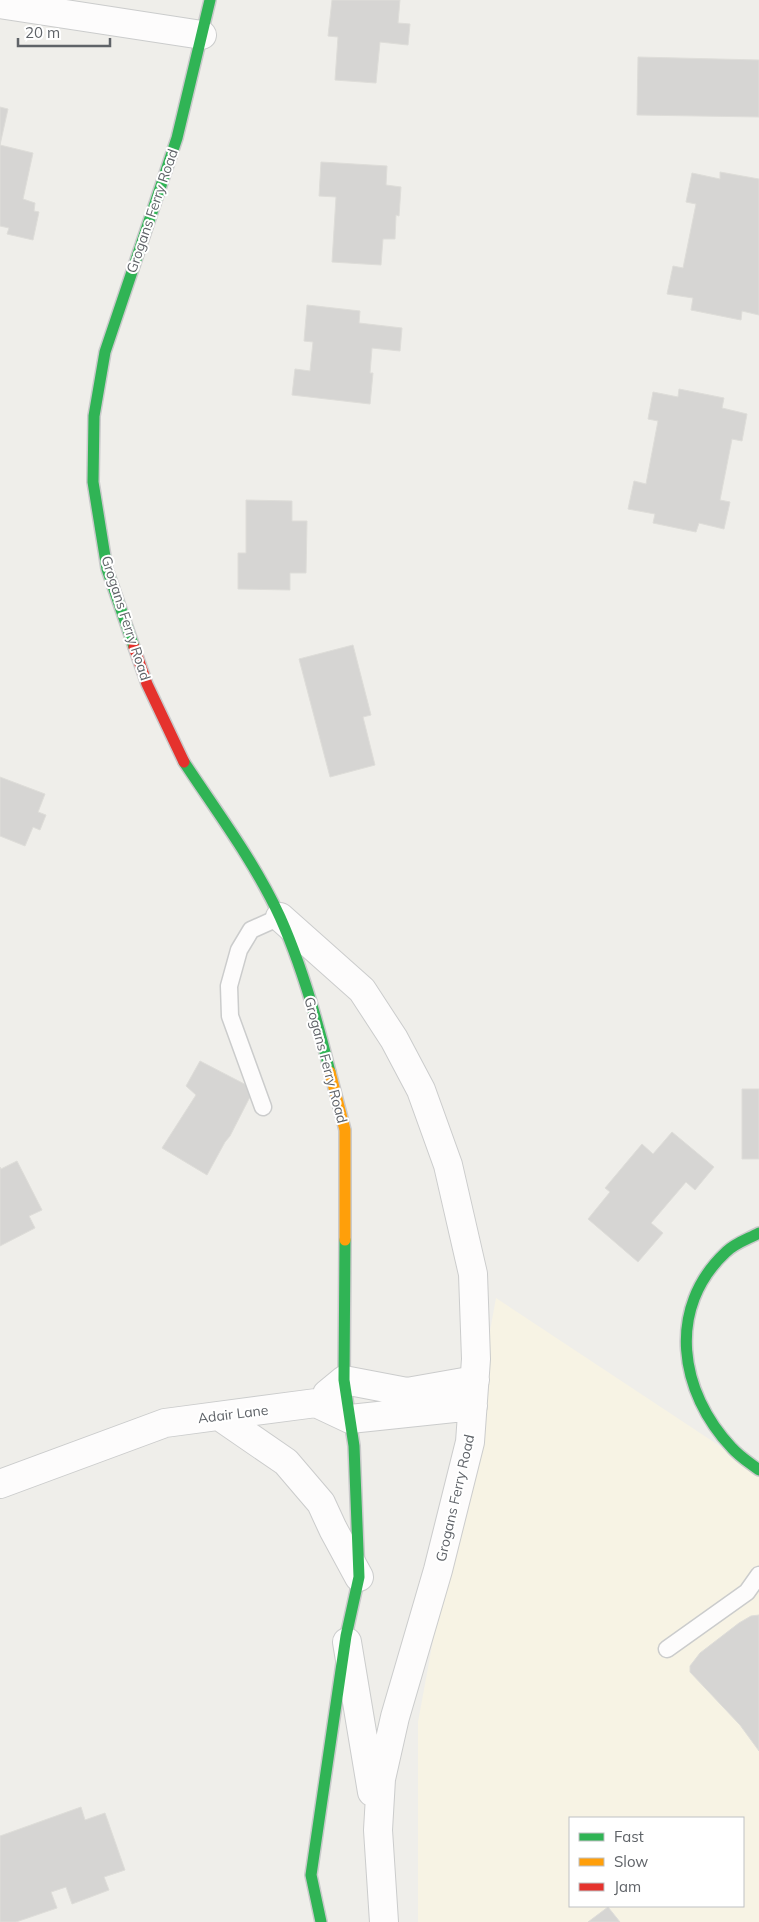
<svg xmlns="http://www.w3.org/2000/svg" width="759" height="1922" font-family="Mulish,sans-serif">
	<rect width="100%" height="100%" fill="#efeeea"/>
	<!-- commercial -->
	<path fill="#f7f3e4" fill-rule="evenodd" d="M 496,1298 L 759,1472 L 759,1922 L 418,1922 L 418,1722 ZM 570,1818 L 743,1818 L 743,1906 L 570,1906 Z"/>
	<!-- building -->
	<path fill="#d6d5d3" stroke="#deddd9" d="M 332,0 L 400,0 L 398,23 L 410,24 L 408,45 L 380,42 L 376,83 L 335,80 L 338,37 L 328,36 Z
		M 638,57 L 759,60 L 759,117 L 637,115 Z
		M 0,107 L 8,109 L 0,145 L 33,153 L 23,199 L 35,203 L 34,211 L 39,212 L 33,240 L 7,234 L 9,228 L 0,226 Z
		M 321,162 L 387,166 L 386,185 L 401,187 L 399,216 L 396,215 L 395,239 L 383,239 L 381,265 L 332,262 L 336,197 L 319,196 Z
		M 720,172 L 759,179 L 759,315 L 742,311 L 741,320 L 691,310 L 693,298 L 667,294 L 673,266 L 683,268 L 696,204 L 686,202 L 692,173 L 720,179 Z
		M 307,305 L 360,311 L 359,323 L 402,328 L 400,351 L 372,348 L 370,373 L 373,373 L 370,404 L 292,395 L 295,369 L 310,371 L 313,342 L 304,341 Z
		M 679,389 L 724,398 L 722,408 L 747,414 L 742,441 L 732,439 L 720,500 L 730,502 L 724,529 L 699,523 L 696,532 L 653,523 L 655,514 L 628,509 L 634,481 L 646,484 L 658,421 L 648,419 L 653,392 L 678,397 Z
		M 246,500 L 292,501 L 292,521 L 307,521 L 306,573 L 290,573 L 290,590 L 238,589 L 238,553 L 246,553 Z
		M 353,645 L 371,715 L 363,717 L 375,765 L 330,777 L 299,659 Z
		M 0,777 L 45,794 L 38,812 L 46,815 L 40,830 L 33,827 L 25,846 L 0,836 Z
		M 200,1061 L 254,1089 L 230,1136 L 225,1142 L 207,1175 L 162,1148 L 196,1095 L 186,1086 Z
		M 742,1089 L 759,1089 L 759,1159 L 742,1159 Z
		M 672,1132 L 714,1167 L 695,1190 L 686,1182 L 651,1223 L 663,1233 L 638,1262 L 588,1219 L 610,1192 L 605,1188 L 642,1144 L 653,1154 Z
		M 17,1161 L 42,1210 L 29,1216 L 35,1228 L 0,1246 L 0,1167 L 1,1169 Z
		M 759,1615 L 759,1751 L 740,1725 L 690,1672 L 690,1666 L 700,1653 L 739,1623 L 751,1616 Z
		M 81,1807 L 85,1820 L 105,1813 L 125,1870 L 104,1877 L 109,1890 L 72,1904 L 66,1887 L 51,1892 L 57,1908 L 16,1922 L 0,1922 L 0,1836 Z
		M 608,1907 L 620,1922 L 588,1922 Z"/>
	<g fill="none" stroke-linecap="round" stroke-linejoin="round">
		<defs>
			<path id="lane" d="M 263,1107 L 230,1016 L 229,986 L 239,950 L 251,930 L 280,917
				M 667,1649 L 747,1592 L 759,1575"/>
			<path id="street" d="M 0,4 L 202,35
				M 280,917 L 362,990 L 394,1039 L 421,1090 L 448,1165 L 473,1274 L 476,1359 L 470,1442 L 438,1570 L 395,1717 L 381,1779 L 378,1830 L 384,1922
				M 327,1394 L 344,1380 L 407,1392 L 475,1380
				M 219,1416 L 286,1462 L 321,1503 L 333,1529 L 359,1577
				M 0,1484 L 165,1423 L 316,1403 L 350,1419 L 473,1406
				M 347,1642 L 372,1792"/>
			<path id="fast" d="M 134,647 L 107,569 L 93,482 L 94,416 L 105,352 L 177,138 L 210,0
				M 184,762 C 217,812 254,861 280,917 C 302,966 317,1019 330,1072
				M 759,1233 C 748,1239 735,1243 726,1252 C 666,1308 679,1392 732,1448 C 740,1457 750,1463 759,1470
				M 321,1922 L 311,1875 L 346,1636 L 359,1577 L 354,1446 L 344,1380 L 345,1240"/>
			<path id="slow" d="M 330,1072 L 345,1130 L 345,1240"/>
			<path id="jam" d="M 134,647 L 147,684 L 184,762"/>
		</defs>
		<!-- lane casing -->
		<use href="#lane" stroke="#cbcccc" stroke-width="19"/>
		<!-- street casing -->
		<use href="#street" stroke="#cbcccc" stroke-width="30"/>
		<!-- fast casing -->
		<use href="#fast" stroke="#cacacb" stroke-width="14"/>
		<!-- slow casing -->
		<use href="#slow" stroke="#cacacb" stroke-width="14"/>
		<!-- jam casing -->
		<use href="#jam" stroke="#cacacb" stroke-width="14"/>
		<!-- lane -->
		<use href="#lane" stroke="#fdfcfc" stroke-width="16"/>
		<!-- street -->
		<use href="#street" stroke="#fdfcfc" stroke-width="28"/>
		<!-- fast -->
		<use href="#fast" stroke="#30b455" stroke-width="11"/>
		<!-- slow -->
		<use href="#slow" stroke="#ff9f0a" stroke-width="11"/>
		<!-- jam -->
		<use href="#jam" stroke="#e5322d" stroke-width="11"/>
	</g>
	<g text-anchor="middle" dominant-baseline="central" stroke-width="4" stroke-linejoin="round" paint-order="stroke">
		<!-- street labels -->
		<g font-size="14" fill="#5f6368" stroke="#fff">
			<text transform="translate(152 211) rotate(-71)">Grogans Ferry Road</text>
			<text transform="translate(126 618) rotate(72)">Grogans Ferry Road</text>
			<text transform="translate(326 1060) rotate(75)">Grogans Ferry Road</text>
			<text transform="translate(233 1414) rotate(-7)">Adair Lane</text>
			<text transform="translate(455 1498) rotate(-77)">Grogans Ferry Road</text>
		</g>
	</g>
	<!-- legend -->
	<rect x="569" y="1817" width="175" height="90" fill="#ffffff" stroke="#bfc1c3"/>
	<rect x="579" y="1833" width="25" height="8" fill="#30b455" stroke="#bfc1c3"/>
	<text x="614" y="1842" font-size="15" fill="#5f6368">Fast</text>
	<rect x="579" y="1858" width="25" height="8" fill="#ff9f0a" stroke="#bfc1c3"/>
	<text x="614" y="1867" font-size="15" fill="#5f6368">Slow</text>
	<rect x="579" y="1883" width="25" height="8" fill="#e5322d" stroke="#bfc1c3"/>
	<text x="614" y="1892" font-size="15" fill="#5f6368">Jam</text>
	<!-- scale -->
	<path d="M18 38v8h92v-8" fill="none" stroke="#5f6368" stroke-width="2.5"/>
	<text x="25" y="38" font-size="15" fill="#5f6368" stroke="#ffffff" stroke-width="4" paint-order="stroke">20 m</text>
</svg>
